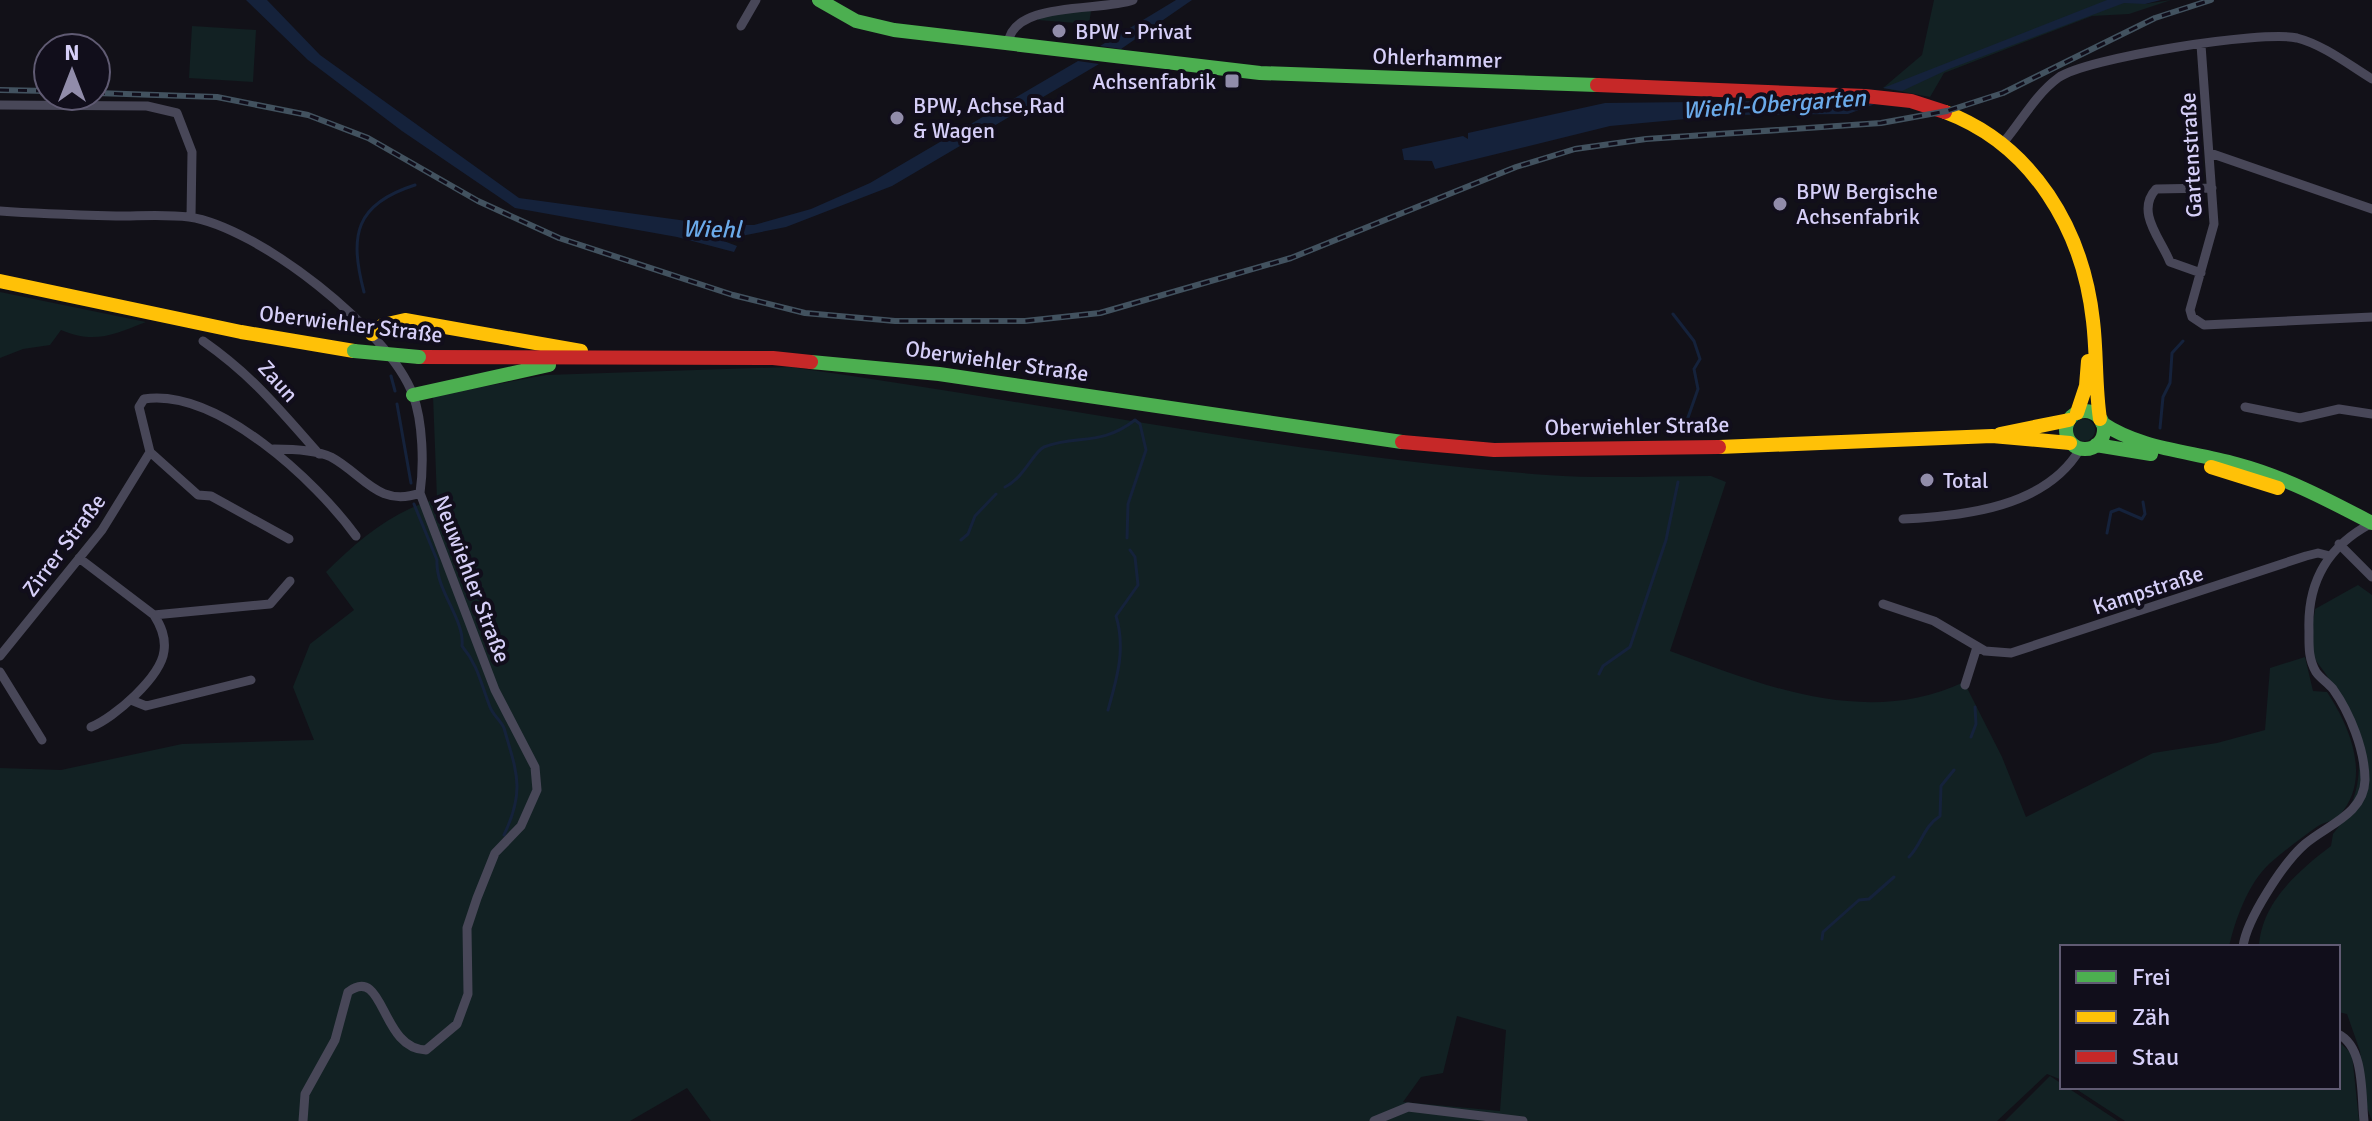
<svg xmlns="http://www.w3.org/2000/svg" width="2372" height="1121" font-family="Signika,sans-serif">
	<rect width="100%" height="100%" fill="#121118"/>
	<!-- green -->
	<path fill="#122123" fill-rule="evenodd" d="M 1934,0 L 2143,0 L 2145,4 L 2171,0 L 2129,14 L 2092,16 L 1944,73 L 1930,97 L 1883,88 L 1922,55 Z
		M 1073,10 L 1091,11 L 1089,24 L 1038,20 L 1036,16 Z
		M 192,26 L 256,30 L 253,82 L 189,78 Z
		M 0,292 L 146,322 C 112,335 95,344 61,330 L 50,345 L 23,349 L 0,358 Z
		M 790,367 C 1042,402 1293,456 1547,475 C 1601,479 1657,476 1711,476 L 1726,482 L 1670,651 C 1764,686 1867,728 1964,682 L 2002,757 L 2026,817 L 2153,753 L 2217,743 L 2265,730 L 2270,668 L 2305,657 L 2313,691 L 2327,692 C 2351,728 2372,780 2339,816 C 2334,821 2324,822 2318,826 C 2301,838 2284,851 2269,864 C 2248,884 2235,920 2229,947 L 2062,947 L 2062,1080 L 2047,1074 L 1997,1121 L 711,1121 L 687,1088 L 630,1121 L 0,1121 L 0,768 L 61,770 L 182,744 L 314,740 L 293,687 L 310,644 L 354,610 L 326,572 C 357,541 393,510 437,499 L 433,396 L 546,375 ZM 1457,1016 L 1506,1030 L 1500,1111 L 1403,1102 L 1421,1077 L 1443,1073 Z
		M2073 430a11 11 0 1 1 22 0a11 11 0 1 1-22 0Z
		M 2358,585 L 2372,595 L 2372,1121 L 2365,1102 L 2360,1051 L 2347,1014 L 2338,1012 L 2338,947 L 2259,947 C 2261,903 2298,871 2331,846 L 2333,834 C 2372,786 2364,736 2329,679 C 2324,670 2311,657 2310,647 C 2308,636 2314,620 2315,609 Z
		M 2338,1041 L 2352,1054 L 2359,1121 L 2125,1121 L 2073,1087 L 2338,1087 Z
		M 2050,1076 L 2118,1121 L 2005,1121 Z"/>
	<!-- water -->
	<path fill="#15223b" d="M 246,0 L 267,0 L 320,55 L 519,198 L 716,225 L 754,225 L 811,209 L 870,183 L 1078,61 L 1099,64 L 892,186 L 786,227 L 721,240 L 737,246 L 734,252 L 677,237 L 515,208 L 402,131 L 308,60 Z
		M 1176,0 L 1192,0 L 1121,49 L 1100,46 Z
		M 2107,0 L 2161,0 L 2145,4 L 2124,3 L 1949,69 L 1902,91 L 1883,88 Z
		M 1783,101 L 1875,104 L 1848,114 L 1729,115 L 1610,126 L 1435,169 L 1432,161 L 1404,160 L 1402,149 L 1463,136 L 1468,139 L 1468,133 L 1605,103 Z"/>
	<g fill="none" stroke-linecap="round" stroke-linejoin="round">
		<!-- stream -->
		<path stroke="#15223b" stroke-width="3" d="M 364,292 C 349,235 355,204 415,185
			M 1673,314 L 1694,341 L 1700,359 L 1694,369 L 1698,389 L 1685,426
			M 391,376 L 395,391
			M 397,404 L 411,483
			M 2160,428 L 2163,397 L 2170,383 L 2172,353 L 2183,341
			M 1005,487 C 1024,478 1034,451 1044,447 C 1077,434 1100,447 1135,420 L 1140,424 L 1146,450 L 1128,504 L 1127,538
			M 414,504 L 437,560 C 435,590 465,619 462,646 C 478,665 481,684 490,707 C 493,715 501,721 504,728 C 516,771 526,789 504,835
			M 2107,533 L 2111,512 L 2119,509 L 2142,519 L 2145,514 L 2143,502
			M 961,540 L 968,534 L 975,516 L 996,494
			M 1599,674 L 1603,666 L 1630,647 L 1666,540 L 1678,482
			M 1108,710 C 1117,678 1126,649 1116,616 L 1138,585 L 1135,557 L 1130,550
			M 1971,737 L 1976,724 L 1975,707
			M 1909,857 C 1922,844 1923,827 1940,816 L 1941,786 L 1954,770
			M 1822,939 L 1823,932 L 1859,900 L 1869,899 L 1894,877"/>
		<!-- street -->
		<path stroke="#484758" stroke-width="9" d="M 741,26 L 756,0
			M 1008,44 C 1012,0 1101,12 1133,0
			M 2201,45 L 2214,224 L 2190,310 L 2192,317 L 2204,325 L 2372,317
			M 0,105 L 147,106 L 177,113 L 192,152 L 191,217
			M 2003,143 C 2021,122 2035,95 2058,78 C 2085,58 2262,30 2297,38 C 2324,45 2349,65 2372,79
			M 2210,153 L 2372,209
			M 0,211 C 39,214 77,215 116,216 C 140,216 166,214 189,217 C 258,227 389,330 413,395 C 423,422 424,465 420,493 L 495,690 L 535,767 L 537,790 L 521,826 L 495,853 L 477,898 L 467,928 L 468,994 L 457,1024 L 426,1050 C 380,1049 385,964 348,992 L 335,1040 L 305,1094 L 303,1121
			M 2201,273 L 2170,262 C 2161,239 2135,212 2156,189 L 2212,188
			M 203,341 C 253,376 279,409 319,454
			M 2245,407 L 2300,418 L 2339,409 L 2372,414
			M 274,449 C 291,449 316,450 331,457 C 363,474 378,508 420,493
			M 150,452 L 198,495 L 211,496 L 289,539
			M 1903,519 C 1965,516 2046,507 2080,449
			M 2339,544 L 2372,577
			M 79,558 L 154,615 L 270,604 L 290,581
			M 1883,604 L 1934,621 L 1985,651 L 2011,653 L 2306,556 L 2318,553 L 2330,556
			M 0,656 L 102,530 L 150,452 L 139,407 L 144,399 C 217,388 316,481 356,536
			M 0,672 L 42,740
			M 1965,685 L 1977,647
			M 131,700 L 146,706 L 251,680
			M 91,727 C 114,718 161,677 164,651 C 166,637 161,626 154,615
			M 2243,947 C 2246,920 2284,862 2305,844 C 2327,825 2364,814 2365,780 C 2365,750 2350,713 2333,689 C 2328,683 2320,678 2316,672 C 2308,658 2309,645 2309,631 C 2307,581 2328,546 2372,523
			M 2338,1034 C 2365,1047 2361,1095 2364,1121
			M 1374,1121 L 1408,1107 L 1523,1121"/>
		<!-- fast -->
		<path stroke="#4caf50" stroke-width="14" d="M 819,0 L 856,21 L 894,30 L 1260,73 L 1597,85
			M 811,362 L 939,374 L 1402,442
			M 413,395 L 549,365
			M2066 430a19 19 0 1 1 38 0a19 19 0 1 1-38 0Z
			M 2102,423 C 2142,450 2191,451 2236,464 C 2285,477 2328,500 2372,523
			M 2096,445 L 2151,454"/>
		<!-- slow -->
		<path stroke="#ffc107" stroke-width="14" d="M 1945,112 C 2033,145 2083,230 2093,321 C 2097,354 2095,386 2100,419
			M 0,281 L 241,332 L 354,351
			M 372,334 L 383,325 L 405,320 L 581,351
			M 2077,413 L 2086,386 L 2088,361
			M 2000,434 L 2069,420
			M 1719,447 L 1992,436 L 2070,443
			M 2211,467 L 2278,488"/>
		<!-- jam -->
		<path stroke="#c62828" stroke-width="14" d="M 1597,85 L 1865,96 L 1911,101 L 1945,112
			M 419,357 L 773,358 L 811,362
			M 1402,442 L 1494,450 L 1719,447"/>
		<defs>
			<path id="rail" d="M 0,90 L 48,91
				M 96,93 L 217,97 L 308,115 L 368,138 L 478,201 L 559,238 L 733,295 L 805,313 L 895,321 L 1025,321 L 1100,313 L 1291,258 L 1516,167 L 1575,149 L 1646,139 L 1881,123 L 1947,111 L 2003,93 L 2155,18 L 2211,0"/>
		</defs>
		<!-- rail casing -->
		<use href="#rail" stroke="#42525f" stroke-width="6"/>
		<!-- rail -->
		<use href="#rail" stroke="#110e1b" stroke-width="3" stroke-dasharray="9" stroke-linecap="butt"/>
		<!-- fast-bridge -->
		<path stroke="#4caf50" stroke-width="14" d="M 354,351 L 419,357"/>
	</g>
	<!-- markers -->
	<g fill="#918caa" stroke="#110e1b" stroke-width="3">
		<circle cx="1059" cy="31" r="8"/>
		<rect x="1224" y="73" width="16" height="16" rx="4"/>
		<circle cx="897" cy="118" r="8"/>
		<circle cx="1780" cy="204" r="8"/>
		<circle cx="1927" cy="480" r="8"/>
	</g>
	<g text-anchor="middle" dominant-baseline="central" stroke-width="8" stroke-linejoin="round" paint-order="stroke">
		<!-- poi labels -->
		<g font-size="22" fill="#d6cff8" stroke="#110e1b" text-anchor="start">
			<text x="1075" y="31">BPW - Privat</text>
			<text x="1216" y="81" text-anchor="end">Achsenfabrik</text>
			<text x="913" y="105">BPW, Achse,Rad<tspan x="913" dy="25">&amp; Wagen</tspan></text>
			<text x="1796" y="191">BPW Bergische<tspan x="1796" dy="25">Achsenfabrik</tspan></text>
			<text x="1943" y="480">Total</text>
		</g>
		<!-- street labels -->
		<g font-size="22" fill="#d6cff8" stroke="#110e1b">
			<text transform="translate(1437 58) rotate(2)">Ohlerhammer</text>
			<text transform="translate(2191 155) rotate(-93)">Gartenstraße</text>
			<text transform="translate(351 324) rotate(7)">Oberwiehler Straße</text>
			<text transform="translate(997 361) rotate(8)">Oberwiehler Straße</text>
			<text transform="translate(278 381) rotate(48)">Zaun</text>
			<text transform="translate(1637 426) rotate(-1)">Oberwiehler Straße</text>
			<text transform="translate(64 545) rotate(-53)">Zirrer Straße</text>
			<text transform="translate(472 579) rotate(69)">Neuwiehler Straße</text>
			<text transform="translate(2148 590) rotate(-18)">Kampstraße</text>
		</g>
		<!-- water labels -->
		<g font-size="24" font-style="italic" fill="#6baaea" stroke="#110e1b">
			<text transform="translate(1774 104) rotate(-4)">Wiehl-Obergarten</text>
			<text transform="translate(712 229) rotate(1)">Wiehl</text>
		</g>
	</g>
	<!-- legend -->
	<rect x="2060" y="945" width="280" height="144" fill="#110e1b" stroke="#605b73" stroke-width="2"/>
	<rect x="2076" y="971" width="40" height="12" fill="#4caf50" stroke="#605b73" stroke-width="2"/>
	<text x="2132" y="985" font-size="24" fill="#d6cff8">Frei</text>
	<rect x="2076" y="1011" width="40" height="12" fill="#ffc107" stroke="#605b73" stroke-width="2"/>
	<text x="2132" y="1025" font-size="24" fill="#d6cff8">Zäh</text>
	<rect x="2076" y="1051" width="40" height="12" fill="#c62828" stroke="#605b73" stroke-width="2"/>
	<text x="2132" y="1065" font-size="24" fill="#d6cff8">Stau</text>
	<!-- north arrow -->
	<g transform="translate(72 72)"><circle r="38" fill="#110e1b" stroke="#605b73" stroke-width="2"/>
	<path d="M0-6L14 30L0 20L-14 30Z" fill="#918caa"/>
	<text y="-12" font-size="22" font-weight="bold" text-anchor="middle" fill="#d6cff8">N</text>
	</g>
</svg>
